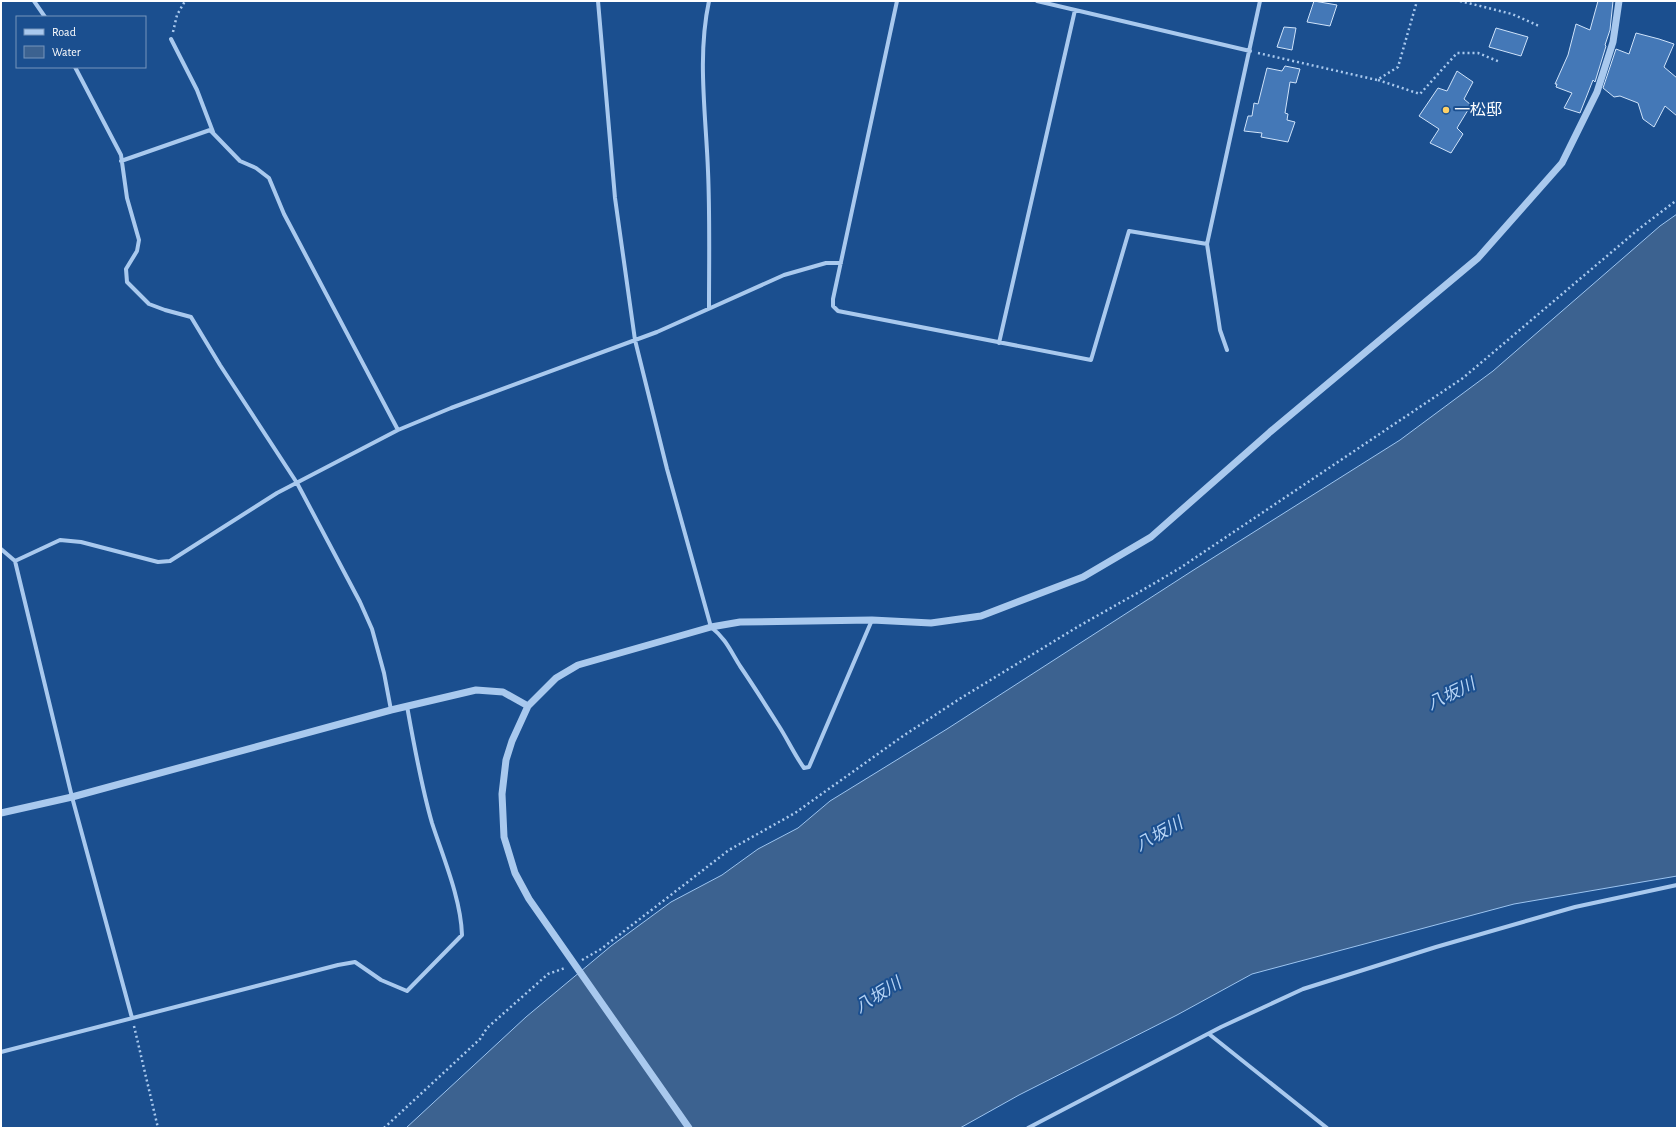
<svg xmlns="http://www.w3.org/2000/svg" width="1678" height="1129" font-family="'Alegreya Sans','Noto Sans JP',sans-serif">
	<rect width="100%" height="100%" fill="#1b4f8f"/>
	<!-- water -->
	<path fill="#3c6290" stroke="#9cc4f0" d="M 1677,214 L 1677,876 L 1514,904 L 1252,974 L 1177,1015 L 1019,1095 L 960,1128 L 406,1128 L 526,1017 L 611,946 L 671,902 L 722,875 L 758,849 L 798,828 L 830,801 L 947,729 L 1192,571 L 1400,440 L 1493,371 L 1660,226 Z"/>
	<!-- building -->
	<path fill="#4478b7" stroke="#cfe3fa" d="M 1314,1 L 1337,5 L 1330,26 L 1307,22 Z
		M 1598,1 L 1613,1 L 1610,30 L 1605,45 L 1606,46 L 1595,82 L 1593,80 L 1580,113 L 1564,108 L 1572,93 L 1556,87 L 1557,84 L 1555,84 L 1568,55 L 1576,24 L 1590,30 Z
		M 1284,27 L 1296,28 L 1292,50 L 1277,47 Z
		M 1496,28 L 1528,37 L 1521,56 L 1489,47 Z
		M 1636,33 L 1659,39 L 1674,44 L 1664,67 L 1677,78 L 1677,116 L 1665,106 L 1654,127 L 1643,119 L 1638,103 L 1620,96 L 1614,97 L 1603,88 L 1616,49 L 1629,54 Z
		M 1285,66 L 1300,69 L 1296,83 L 1290,82 L 1285,113 L 1288,114 L 1287,120 L 1295,122 L 1288,142 L 1261,137 L 1262,133 L 1244,131 L 1248,116 L 1252,116 L 1254,103 L 1258,104 L 1267,68 L 1282,71 Z
		M 1457,71 L 1473,82 L 1464,99 L 1471,105 L 1457,128 L 1463,134 L 1451,153 L 1430,143 L 1439,129 L 1419,116 L 1438,88 L 1447,91 Z"/>
	<g fill="none" stroke-linecap="round" stroke-linejoin="round">
		<!-- path -->
		<path stroke="#a9c9ee" stroke-width="2.5" stroke-dasharray="2 3" stroke-linecap="butt" d="M 1460,1 L 1512,14 L 1539,26
			M 173,32 L 177,15 L 185,1
			M 1258,53 L 1377,80 L 1398,67 L 1417,1
			M 1378,80 L 1420,94 L 1457,53 L 1478,53 L 1500,62
			M 582,960 L 601,949 L 729,850 L 795,813 L 903,736 L 961,698 L 1079,626 L 1148,587 L 1180,568 L 1463,378 L 1640,228 L 1677,200
			M 134,1026 L 158,1128
			M 384,1128 L 480,1039 L 487,1028 L 548,974 L 565,968"/>
		<!-- minor -->
		<path stroke="#a9c9ee" stroke-width="4" d="M 34,1 L 45,17
			M 598,1 L 615,198 L 635,340 L 667,469 L 711,627 C 726,639 730,650 740,666 C 753,685 765,704 777,723 C 787,738 794,754 804,768 L 809,767 L 872,620
			M 709,1 C 697,57 706,115 708,171 C 710,216 709,262 709,308
			M 897,1 L 833,299 L 833,306 L 838,311 L 1091,360 L 1129,231 L 1207,244
			M 1037,1 L 1250,51
			M 171,39 L 197,90 L 213,132
			M 75,67 L 121,155 L 127,198 L 139,240 L 137,251 L 126,269 L 127,282 L 149,304 L 165,310 L 191,317 L 220,365 L 297,483 L 360,602 L 372,629 L 384,673 L 391,710
			M 121,161 L 210,130 L 240,161 L 256,168 L 269,178 L 284,214 L 398,430
			M 999,343 L 1075,10
			M 1227,350 L 1220,330 L 1207,244 L 1260,1
			M 1,549 L 15,561 L 72,797 L 132,1018
			M 15,561 L 60,540 L 81,542 L 158,562 L 170,561 L 277,493 L 398,430 L 451,408 L 657,332 L 784,275 L 826,263 L 841,263
			M 1209,1034 L 1327,1128
			M 1,1052 L 338,965 L 355,962 L 381,980 L 407,991 L 462,935 C 461,899 443,857 432,823 C 421,785 414,745 407,706
			M 1028,1128 L 1221,1027 L 1303,989 L 1436,947 L 1575,907 L 1677,885"/>
		<!-- tertiary -->
		<path stroke="#a9c9ee" stroke-width="7" d="M 1,813 L 72,797 L 391,710 L 476,690 L 503,692 L 528,706
			M 689,1128 L 529,899 L 515,873 L 504,837 L 502,794 L 506,760 L 512,741 L 528,706 L 556,678 L 578,665 L 711,627 L 740,622 L 872,620 L 931,623 L 981,616 L 1083,577 L 1151,537 L 1270,432 L 1478,258 L 1562,163 L 1597,92 L 1613,42 L 1619,1"/>
	</g>
	<!-- markers -->
	<circle fill="#ffd166" stroke="#1b4f8f" stroke-width="1.5" cx="1446" cy="110" r="4"/>
	<g text-anchor="middle" dominant-baseline="central" stroke-width="4" stroke-linejoin="round" paint-order="stroke">
		<!-- poi labels -->
		<g font-size="16" fill="#fff" stroke="#1b4f8f" text-anchor="start">
			<text x="1454" y="110">一松邸</text>
		</g>
		<!-- water labels -->
		<g font-size="17" font-style="italic" fill="#b5d3f5" stroke="#1b4f8f">
			<text transform="translate(1451 694) rotate(-26)">八坂川</text>
			<text transform="translate(1159 834) rotate(-29)">八坂川</text>
			<text transform="translate(878 995) rotate(-32)">八坂川</text>
		</g>
	</g>
	<!-- border -->
	<rect width="1678" height="1129" fill="none" stroke="#ffffff" stroke-width="4"/>
	<!-- legend -->
	<rect x="16" y="16" width="130" height="52" fill="#1b4f8f" stroke="#7695bc"/>
	<rect x="24" y="29" width="20" height="6" fill="#a9c9ee" stroke="#7695bc"/>
	<text x="52" y="36" font-size="12" fill="#ffffff">Road</text>
	<rect x="24" y="46" width="20" height="12" fill="#3c6290" stroke="#7695bc"/>
	<text x="52" y="56" font-size="12" fill="#ffffff">Water</text>
</svg>
